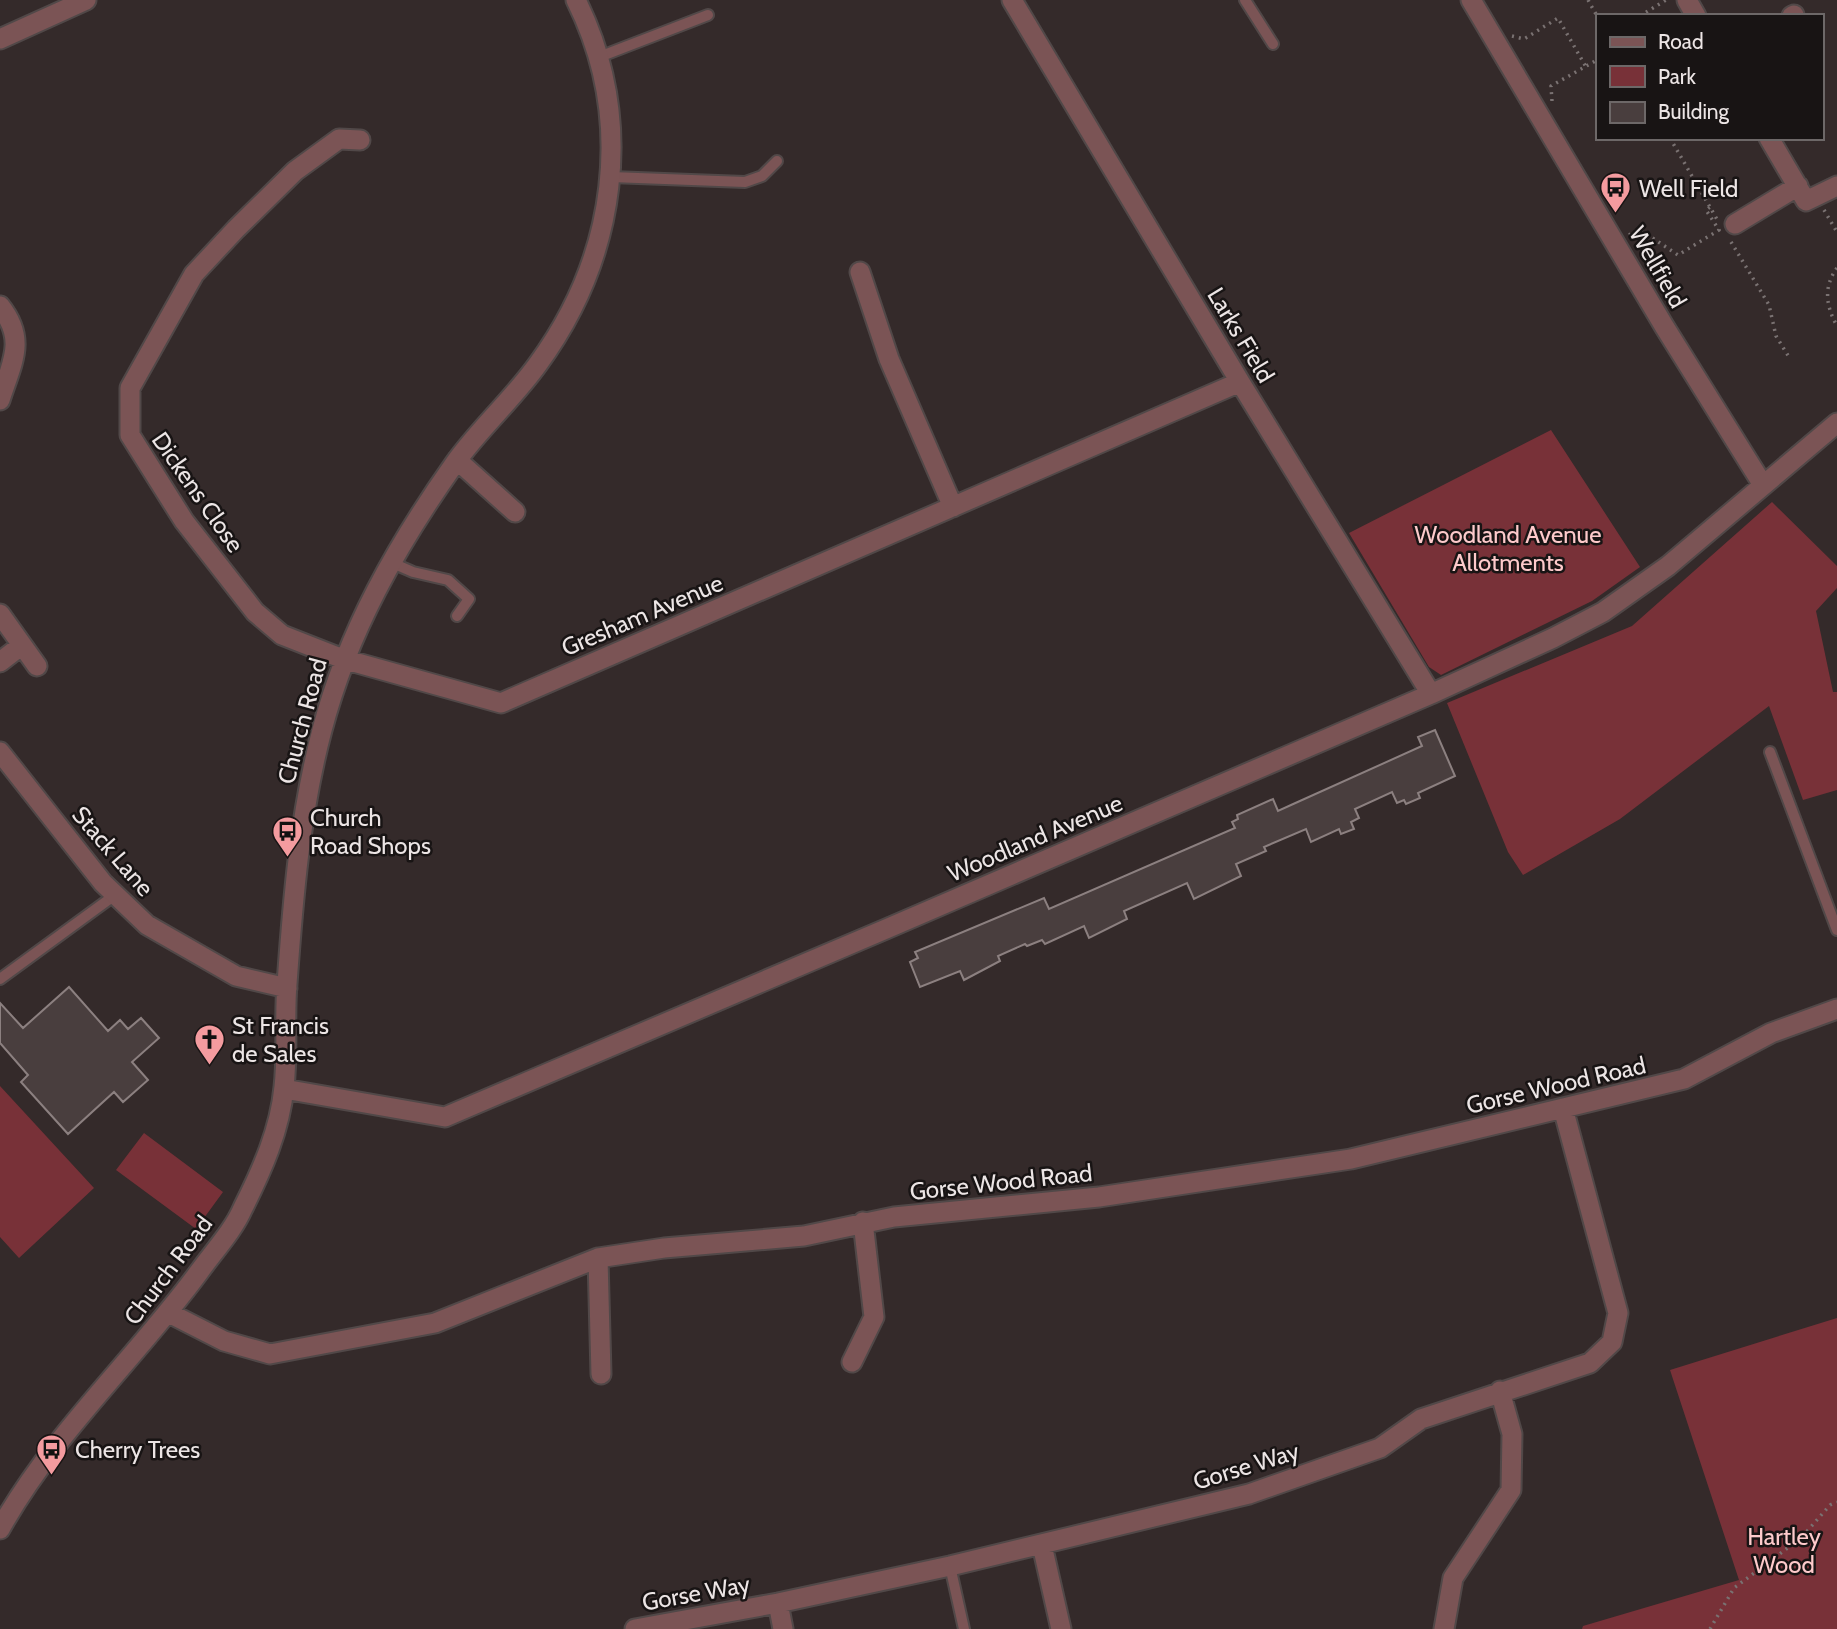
<svg xmlns="http://www.w3.org/2000/svg" width="1837" height="1629" font-family="Cabin,sans-serif">
	<rect width="100%" height="100%" fill="#342a2a"/>
	<!-- green -->
	<path fill="#783138" d="M 1551,430 L 1640,567 L 1592,601 L 1441,675 L 1429,667 L 1349,533 Z
		M 1772,502 L 1837,566 L 1837,588 L 1816,611 L 1833,692 L 1837,692 L 1837,790 L 1803,800 L 1769,706 L 1620,819 L 1523,875 L 1508,852 L 1447,703 L 1632,626 Z
		M 0,1086 L 94,1188 L 19,1258 L 0,1237 Z
		M 144,1133 L 223,1192 L 196,1229 L 116,1170 Z
		M 1837,1318 L 1837,1629 L 1582,1629 L 1583,1626 L 1739,1580 L 1670,1370 Z"/>
	<!-- building -->
	<path fill="#493e3e" stroke="#8c8080" stroke-width="2" d="M 1435,730 L 1455,776 L 1418,793 L 1420,798 L 1406,804 L 1404,800 L 1397,803 L 1392,792 L 1355,809 L 1359,818 L 1351,822 L 1354,829 L 1341,834 L 1339,829 L 1311,842 L 1306,829 L 1264,847 L 1266,851 L 1236,864 L 1241,876 L 1194,899 L 1187,883 L 1124,911 L 1127,919 L 1089,938 L 1084,926 L 1045,944 L 1042,940 L 1027,946 L 1025,944 L 998,956 L 1000,961 L 964,980 L 960,971 L 920,987 L 910,962 L 918,958 L 915,952 L 1044,898 L 1049,909 L 1235,828 L 1232,822 L 1238,819 L 1237,815 L 1273,799 L 1278,811 L 1291,805 L 1422,746 L 1418,737 Z
		M 69,987 L 108,1031 L 120,1020 L 128,1029 L 141,1018 L 159,1038 L 132,1062 L 148,1080 L 123,1102 L 114,1092 L 68,1134 L 21,1082 L 28,1075 L 0,1043 L 0,1003 L 23,1028 Z"/>
	<g fill="none" stroke-linecap="round" stroke-linejoin="round">
		<defs>
			<path id="service" d="M 1245,0 L 1273,44
				M 599,57 L 708,15
				M 611,177 L 745,182 L 762,176 L 777,161
				M 390,562 L 413,572 L 448,580 L 469,599 L 457,616
				M 1770,752 L 1837,930
				M 0,979 L 115,895
				M 950,1566 L 964,1629"/>
			<path id="minor" d="M 1012,0 L 1240,382 L 1431,694
				M 1471,0 L 1664,326 L 1763,485
				M 1687,0 L 1696,16
				M 1792,16 L 1794,15
				M 1769,138 L 1806,201 L 1837,186
				M 360,140 L 339,139 L 295,171 L 236,229 L 194,274 L 130,388 L 130,435 L 184,521 L 255,612 L 282,635 L 343,659 L 501,703 L 1240,382
				M 1735,224 L 1798,186
				M 860,272 L 889,359 L 953,507
				M 0,306 C 27,340 12,362 0,400
				M 457,460 L 515,512
				M 0,614 L 37,666
				M 0,662 L 22,645
				M 0,752 L 103,883 L 147,925 L 236,976 L 287,988
				M 284,1089 L 445,1117 L 886,929 L 1431,694 L 1553,638 L 1603,612 L 1668,566 L 1837,423
				M 598,1258 L 601,1374
				M 169,1313 L 224,1341 L 270,1354 L 435,1323 L 598,1258 L 664,1248 L 804,1236 L 894,1217 L 1099,1197 L 1351,1159 L 1684,1079 L 1771,1033 L 1837,1009
				M 852,1362 L 874,1317 L 863,1222
				M 0,1529 C 53,1434 135,1359 199,1272 C 214,1251 233,1231 243,1208 C 262,1170 280,1130 284,1087 C 288,1053 284,1018 287,984 C 293,899 300,813 322,730 C 348,631 397,545 455,463 C 480,428 513,399 538,364 C 616,257 636,121 576,0
				M 1042,1545 L 1061,1629
				M 778,1603 L 783,1629
				M 635,1629 L 778,1603 L 950,1566 L 1249,1494 L 1380,1448 L 1421,1419 L 1590,1363 L 1612,1342 L 1618,1313 L 1563,1108
				M 1444,1629 L 1453,1578 L 1511,1490 L 1512,1434 L 1500,1391"/>
			<path id="tertiary" d="M 0,39 L 86,0"/>
		</defs>
		<!-- service casing -->
		<use href="#service" stroke="#514848" stroke-width="14"/>
		<!-- minor casing -->
		<use href="#minor" stroke="#514848" stroke-width="23"/>
		<!-- tertiary casing -->
		<use href="#tertiary" stroke="#514848" stroke-width="23"/>
		<!-- path -->
		<path stroke="#7a7272" stroke-width="3.5" stroke-dasharray="2 5" stroke-linecap="butt" d="M 1588,0 L 1597,16
			M 1640,16 L 1666,0
			M 1512,36 L 1524,39 L 1558,18 L 1586,67
			M 1552,101 L 1551,86 L 1597,60
			M 1670,138 L 1718,221
			M 1824,210 L 1837,232
			M 1629,235 L 1639,229 L 1678,255 L 1719,230 L 1706,210 L 1710,207
			M 1731,242 L 1769,305 L 1776,336 L 1789,357
			M 1837,268 C 1823,287 1826,306 1837,326
			M 1710,1629 L 1734,1588 L 1801,1538 L 1830,1505 L 1837,1502"/>
		<!-- service -->
		<use href="#service" stroke="#7b5455" stroke-width="10"/>
		<!-- minor -->
		<use href="#minor" stroke="#7b5455" stroke-width="19"/>
		<!-- tertiary -->
		<use href="#tertiary" stroke="#7b5455" stroke-width="19"/>
	</g>
	<!-- icons -->
	<defs>
		<symbol id="bus-pin" viewBox="-11 -11 22 30"><path d="M0 17L-7.5 6A9.5 9.5 0 1 1 7.5 6Z" fill="#f49b9f" stroke="#181414"/><path d="M-5-6H5V4H4V6H2V4H-2V6H-4V4H-5ZM-3.5-4V0h7V-4ZM-3.5 1.2v1.5H-2V1.2ZM2 1.2v1.5H3.5V1.2Z" fill="#111"/></symbol>
		<symbol id="church-pin" viewBox="-11 -11 22 30"><path d="M0 17L-7.5 6A9.5 9.5 0 1 1 7.5 6Z" fill="#f49b9f" stroke="#181414"/><path d="M-1.2-6h2.4v3.5h3.3v2.4h-3.3V6h-2.4V-.1h-3.3v-2.4h3.3Z" fill="#111"/></symbol>
	</defs>
	<g fill-rule="evenodd">
		<use href="#bus-pin" x="1598" y="170" width="35" height="47"/>
		<use href="#bus-pin" x="270" y="814" width="35" height="47"/>
		<use href="#church-pin" x="192" y="1022" width="35" height="47"/>
		<use href="#bus-pin" x="34" y="1432" width="35" height="47"/>
	</g>
	<g text-anchor="middle" dominant-baseline="central" stroke-width="5" stroke-linejoin="round" paint-order="stroke">
		<!-- poi labels -->
		<g font-size="24" fill="#ece5e5" stroke="#181414" text-anchor="start">
			<text x="1639" y="188">Well Field</text>
			<text x="310" y="817">Church<tspan x="310" dy="28">Road Shops</tspan></text>
			<text x="232" y="1025">St Francis<tspan x="232" dy="28">de Sales</tspan></text>
			<text x="75" y="1449">Cherry Trees</text>
		</g>
		<!-- street labels -->
		<g font-size="24" fill="#ece5e5" stroke="#181414">
			<text transform="translate(1658 267) rotate(60)">Wellfield</text>
			<text transform="translate(1241 335) rotate(59)">Larks Field</text>
			<text transform="translate(198 492) rotate(55)">Dickens Close</text>
			<text transform="translate(642 615) rotate(-23)">Gresham Avenue</text>
			<text transform="translate(302 721) rotate(-75)">Church Road</text>
			<text transform="translate(1035 838) rotate(-23)">Woodland Avenue</text>
			<text transform="translate(113 851) rotate(49)">Stack Lane</text>
			<text transform="translate(1556 1085) rotate(-13)">Gorse Wood Road</text>
			<text transform="translate(1001 1182) rotate(-6)">Gorse Wood Road</text>
			<text transform="translate(168 1270) rotate(-53)">Church Road</text>
			<text transform="translate(1246 1466) rotate(-17)">Gorse Way</text>
			<text transform="translate(696 1593) rotate(-10)">Gorse Way</text>
		</g>
		<!-- park labels -->
		<g font-size="24" fill="#fecacb" stroke="#181414">
			<text x="1508" y="534">Woodland Avenue<tspan x="1508" dy="28">Allotments</tspan></text>
			<text x="1784" y="1536">Hartley<tspan x="1784" dy="28">Wood</tspan></text>
		</g>
	</g>
	<!-- legend -->
	<rect x="1596" y="14" width="228" height="126" fill="#181414" stroke="#6d6868" stroke-width="2"/>
	<rect x="1610" y="37" width="35" height="10" fill="#7b5455" stroke="#6d6868" stroke-width="2"/>
	<text x="1658" y="49" font-size="21" fill="#ece5e5">Road</text>
	<rect x="1610" y="66" width="35" height="21" fill="#783138" stroke="#6d6868" stroke-width="2"/>
	<text x="1658" y="84" font-size="21" fill="#ece5e5">Park</text>
	<rect x="1610" y="102" width="35" height="21" fill="#493e3e" stroke="#6d6868" stroke-width="2"/>
	<text x="1658" y="119" font-size="21" fill="#ece5e5">Building</text>
</svg>
